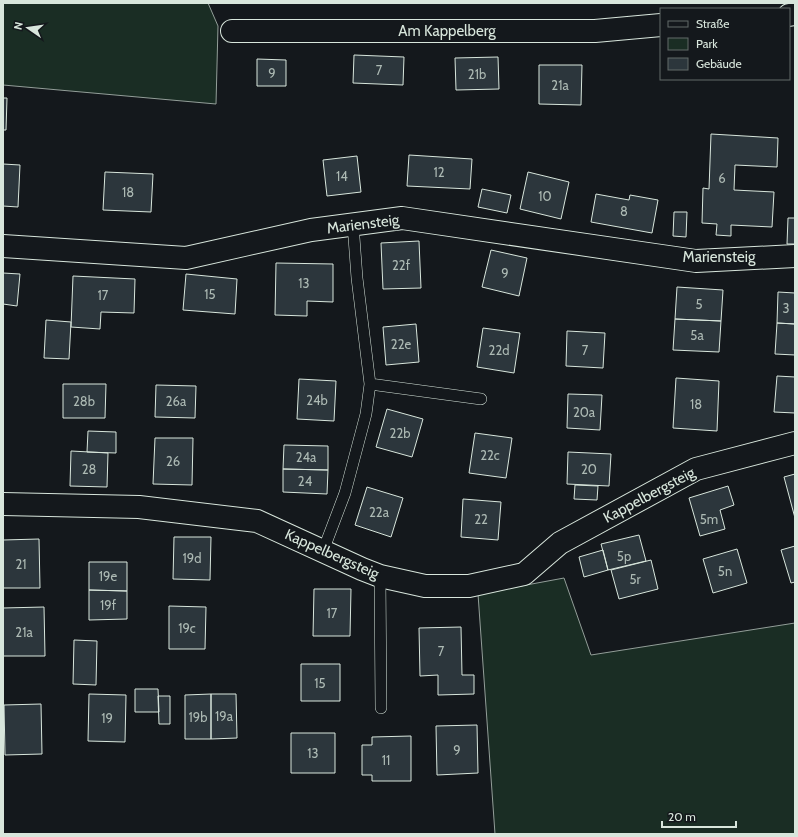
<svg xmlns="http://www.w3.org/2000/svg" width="798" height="837" font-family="Cabin,sans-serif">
	<rect width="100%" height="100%" fill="#14181c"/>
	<!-- green -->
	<path fill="#1a2d24" stroke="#939e99" d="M 3,3 L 208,3 L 218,26 L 216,104 L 3,85 Z
		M 564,578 L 591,655 L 795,623 L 795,834 L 495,834 L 478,594 Z"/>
	<!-- building -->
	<path fill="#2c363c" stroke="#d8e6dc" d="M 354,55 L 404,57 L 403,85 L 353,83 Z
		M 498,57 L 499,89 L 456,90 L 455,58 Z
		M 257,59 L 286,60 L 286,86 L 257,86 Z
		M 539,65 L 582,65 L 581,105 L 539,104 Z
		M 3,98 L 7,98 L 6,130 L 3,130 Z
		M 711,134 L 778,138 L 777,167 L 735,165 L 734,190 L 774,192 L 772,227 L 731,225 L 731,236 L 716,235 L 717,224 L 702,223 L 703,188 L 709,189 Z
		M 409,155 L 472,159 L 470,189 L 407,186 Z
		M 357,156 L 361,192 L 327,196 L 323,160 Z
		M 3,164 L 20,165 L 18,207 L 3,206 Z
		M 105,172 L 153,174 L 151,212 L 103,210 Z
		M 528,172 L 569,182 L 561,219 L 520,209 Z
		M 482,189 L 511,195 L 507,213 L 478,207 Z
		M 596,194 L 629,200 L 630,195 L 658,200 L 652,233 L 591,222 Z
		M 674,212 L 687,212 L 686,237 L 673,236 Z
		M 788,218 L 795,218 L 795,244 L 787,244 Z
		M 419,241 L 421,288 L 383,289 L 381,243 Z
		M 491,250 L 527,258 L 519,296 L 482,287 Z
		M 276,263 L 333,264 L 333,302 L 307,301 L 307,316 L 275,315 Z
		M 3,273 L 20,274 L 17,306 L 3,304 Z
		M 186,274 L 237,279 L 235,314 L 183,310 Z
		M 73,276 L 135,279 L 134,313 L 101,312 L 100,329 L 71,327 Z
		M 677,287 L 723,290 L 721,321 L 675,319 Z
		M 778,292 L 795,293 L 795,324 L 777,323 Z
		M 675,319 L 721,321 L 719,352 L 673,350 Z
		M 46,320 L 71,322 L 69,359 L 44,358 Z
		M 777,323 L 795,324 L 795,355 L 775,354 Z
		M 416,324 L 419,362 L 386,365 L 383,327 Z
		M 483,328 L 520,333 L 514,373 L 477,367 Z
		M 567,331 L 605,333 L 603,368 L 566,366 Z
		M 777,376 L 795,377 L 795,413 L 774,412 Z
		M 676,378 L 719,381 L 717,431 L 673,428 Z
		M 299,379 L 336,381 L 334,421 L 297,419 Z
		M 63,384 L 106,384 L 105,418 L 63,418 Z
		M 156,385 L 196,386 L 195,418 L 155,417 Z
		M 568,394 L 602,395 L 600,430 L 567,428 Z
		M 387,409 L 423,419 L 412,457 L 376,447 Z
		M 88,431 L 116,432 L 116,453 L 87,452 Z
		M 475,433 L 512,438 L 506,478 L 469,473 Z
		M 155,438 L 193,438 L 192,485 L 153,484 Z
		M 284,445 L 328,446 L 328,470 L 283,469 Z
		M 71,451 L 108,453 L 107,487 L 70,486 Z
		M 568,452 L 611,454 L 609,486 L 567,484 Z
		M 283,469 L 328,470 L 327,494 L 283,492 Z
		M 795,474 L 795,518 L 784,477 Z
		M 575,485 L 598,486 L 597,500 L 574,499 Z
		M 728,486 L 734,505 L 720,510 L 725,529 L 700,536 L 689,498 Z
		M 367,487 L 403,498 L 391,537 L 355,525 Z
		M 463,499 L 501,502 L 498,540 L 461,537 Z
		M 639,535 L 646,561 L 608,570 L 601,544 Z
		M 174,537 L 211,537 L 210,580 L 173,579 Z
		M 39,539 L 40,588 L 3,588 L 3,540 Z
		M 795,546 L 795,582 L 791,583 L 781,550 Z
		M 737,549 L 747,583 L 713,593 L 703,559 Z
		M 603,550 L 608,570 L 584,577 L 579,557 Z
		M 651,560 L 658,589 L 619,599 L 611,570 Z
		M 89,562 L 127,562 L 127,591 L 89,590 Z
		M 314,589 L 351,589 L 350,636 L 313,636 Z
		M 89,590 L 127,591 L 127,619 L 89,620 Z
		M 169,606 L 206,607 L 205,649 L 169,649 Z
		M 44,607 L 45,656 L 3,656 L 3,608 Z
		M 461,627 L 462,675 L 474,675 L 474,694 L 438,695 L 438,675 L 420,676 L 419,628 Z
		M 74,640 L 97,641 L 96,685 L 73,684 Z
		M 301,664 L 340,664 L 340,701 L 301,701 Z
		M 135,689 L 158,689 L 159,712 L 135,712 Z
		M 89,694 L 126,695 L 125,742 L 88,741 Z
		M 211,694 L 236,694 L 237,738 L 211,739 Z
		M 211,694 L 211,739 L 185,739 L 185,695 Z
		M 158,696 L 170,696 L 170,724 L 159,724 Z
		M 41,704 L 42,754 L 5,755 L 4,705 Z
		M 477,725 L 478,773 L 437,775 L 436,726 Z
		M 291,733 L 335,733 L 335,773 L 291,773 Z
		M 411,736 L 411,781 L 372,781 L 372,775 L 362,775 L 362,745 L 372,745 L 372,737 Z"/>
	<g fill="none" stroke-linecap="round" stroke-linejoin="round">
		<defs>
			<path id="service" d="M 370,384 L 481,399
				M 323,551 L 345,493 L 366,414 L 370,384 L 357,278 L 353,224
				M 380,576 L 381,708"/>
			<path id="minor" d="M 789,15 L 795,14
				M 232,31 L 595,31 L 661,25
				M 3,246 L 186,258 L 311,230 L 402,218 L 696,261 L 795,256
				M 3,504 L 139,507 L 257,521 L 362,569 L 380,576 L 425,586 L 469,586 L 524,574 L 560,543 L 696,469 L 795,443"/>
		</defs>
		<!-- service casing -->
		<use href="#service" stroke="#d8e6dc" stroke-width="12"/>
		<!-- minor casing -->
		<use href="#minor" stroke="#d8e6dc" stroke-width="24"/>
		<!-- service -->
		<use href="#service" stroke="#14181c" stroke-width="11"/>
		<!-- minor -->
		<use href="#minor" stroke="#14181c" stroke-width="22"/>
	</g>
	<g text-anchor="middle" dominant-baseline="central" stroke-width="3" stroke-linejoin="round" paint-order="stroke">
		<!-- number labels -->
		<g font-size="13" fill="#adbab4">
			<text x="379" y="70">7</text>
			<text x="272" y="73">9</text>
			<text x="477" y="74">21b</text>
			<text x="560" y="85">21a</text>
			<text x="439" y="172">12</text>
			<text x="342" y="176">14</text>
			<text x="722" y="178">6</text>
			<text x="128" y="192">18</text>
			<text x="545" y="196">10</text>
			<text x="624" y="211">8</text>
			<text x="401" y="265">22f</text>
			<text x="505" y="273">9</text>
			<text x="304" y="283">13</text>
			<text x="210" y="294">15</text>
			<text x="103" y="295">17</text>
			<text x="699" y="304">5</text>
			<text x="786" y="308">3</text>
			<text x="697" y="335">5a</text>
			<text x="401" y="344">22e</text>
			<text x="499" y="350">22d</text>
			<text x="585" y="350">7</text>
			<text x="317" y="400">24b</text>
			<text x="84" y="401">28b</text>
			<text x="176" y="401">26a</text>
			<text x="696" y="404">18</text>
			<text x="584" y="412">20a</text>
			<text x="400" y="433">22b</text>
			<text x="490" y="455">22c</text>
			<text x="306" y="457">24a</text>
			<text x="173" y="461">26</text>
			<text x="89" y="469">28</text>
			<text x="589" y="469">20</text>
			<text x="305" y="481">24</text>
			<text x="379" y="512">22a</text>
			<text x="481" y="519">22</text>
			<text x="709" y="519">5m</text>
			<text x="624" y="556">5p</text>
			<text x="192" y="558">19d</text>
			<text x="21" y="564">21</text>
			<text x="725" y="571">5n</text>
			<text x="108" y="576">19e</text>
			<text x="635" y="579">5r</text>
			<text x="108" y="605">19f</text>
			<text x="332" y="613">17</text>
			<text x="187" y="628">19c</text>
			<text x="24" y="632">21a</text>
			<text x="441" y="651">7</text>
			<text x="320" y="683">15</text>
			<text x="224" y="716">19a</text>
			<text x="198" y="717">19b</text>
			<text x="107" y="718">19</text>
			<text x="457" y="750">9</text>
			<text x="313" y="753">13</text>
			<text x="386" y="760">11</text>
		</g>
		<!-- street labels -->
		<g font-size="15" fill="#d8e6dc" stroke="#14181c">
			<text x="447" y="31">Am Kappelberg</text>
			<text transform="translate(363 224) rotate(-7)">Mariensteig</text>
			<text x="719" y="257">Mariensteig</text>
			<text transform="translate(649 495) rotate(-28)">Kappelbergsteig</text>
			<text transform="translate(332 554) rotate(24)">Kappelbergsteig</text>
		</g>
	</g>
	<!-- border -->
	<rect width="798" height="837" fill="none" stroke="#d8e6dc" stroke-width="8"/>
	<!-- legend -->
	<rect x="660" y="8" width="130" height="72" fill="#14181c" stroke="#626a69"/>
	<rect x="668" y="21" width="20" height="6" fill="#14181c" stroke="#626a69"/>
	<text x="696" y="28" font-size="12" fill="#d8e6dc">Straße</text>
	<rect x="668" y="38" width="20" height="12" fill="#1a2d24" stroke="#626a69"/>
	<text x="696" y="48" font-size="12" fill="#d8e6dc">Park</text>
	<rect x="668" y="58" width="20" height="12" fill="#2c363c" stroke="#626a69"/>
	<text x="696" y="68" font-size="12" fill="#d8e6dc">Gebäude</text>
	<!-- north arrow -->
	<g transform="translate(28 28) rotate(283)" stroke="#14181c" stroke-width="3" paint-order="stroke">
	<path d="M0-3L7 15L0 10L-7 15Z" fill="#d8e6dc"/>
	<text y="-6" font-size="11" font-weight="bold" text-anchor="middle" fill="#d8e6dc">N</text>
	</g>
	<!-- scale -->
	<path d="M662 821v6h74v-6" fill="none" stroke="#d8e6dc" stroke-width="2"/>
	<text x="668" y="821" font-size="12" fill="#d8e6dc" stroke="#14181c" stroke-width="3" paint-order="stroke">20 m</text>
</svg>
